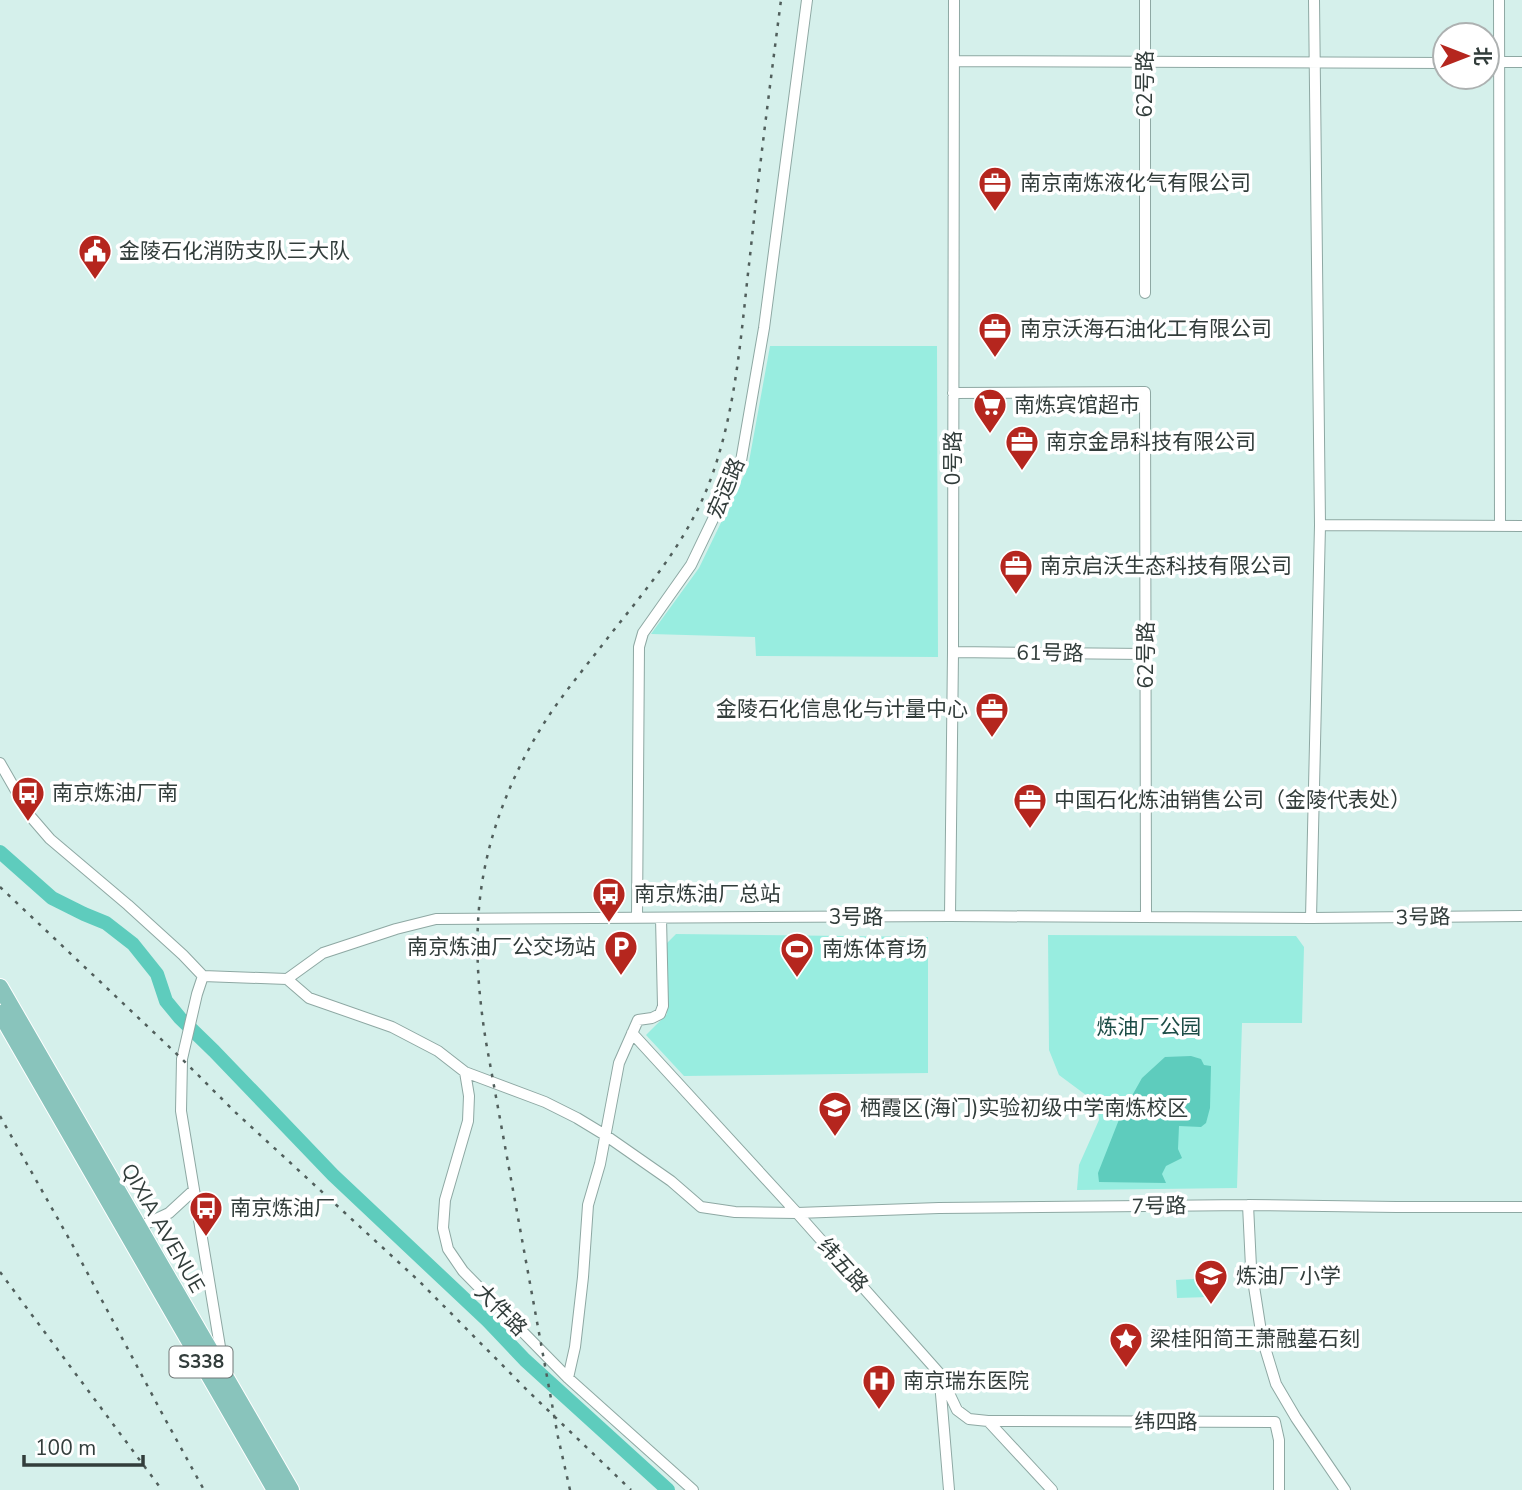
<svg xmlns="http://www.w3.org/2000/svg" width="1522" height="1490" font-family="'Nunito Sans','Noto Sans SC',sans-serif">
	<rect width="100%" height="100%" fill="#d5f0eb"/>
	<!-- green -->
	<path fill="#98ede0" d="M 770,346 L 937,346 L 938,657 L 756,656 L 755,637 L 651,634 L 699,568 L 748,467 Z
		M 676,934 L 928,937 L 928,1073 L 684,1076 L 646,1035 L 667,1014 L 665,945 Z
		M 1048,935 L 1296,936 L 1304,947 L 1302,1023 L 1242,1023 L 1237,1188 L 1077,1190 L 1079,1165 L 1099,1120 L 1098,1104 L 1059,1075 L 1049,1050 Z
		M 1208,1278 L 1209,1297 L 1177,1298 L 1176,1280 Z"/>
	<!-- water -->
	<path fill="#5eccbd" d="M 1191,1056 L 1201,1059 L 1204,1065 L 1211,1066 L 1210,1108 L 1206,1123 L 1201,1127 L 1179,1126 L 1178,1149 L 1182,1158 L 1166,1166 L 1162,1174 L 1166,1183 L 1099,1182 L 1098,1173 L 1120,1117 L 1142,1078 L 1165,1057 Z"/>
	<g fill="none" stroke-linecap="round" stroke-linejoin="round">
		<!-- river -->
		<path stroke="#5eccbd" stroke-width="14" d="M 0,852 L 52,898 L 84,914 L 106,923 L 133,944 L 157,974 L 166,1001 L 180,1018 L 214,1051 L 333,1175 L 488,1321 L 525,1360 L 668,1490"/>
		<defs>
			<path id="minor" d="M 1499,0 L 1500,526
				M 954,61 L 1445,63
				M 1487,62 L 1522,62
				M 1145,293 L 1145,0
				M 953,393 L 1145,392 L 1146,917
				M 1320,525 L 1522,526
				M 953,652 L 1146,654
				M 0,763 L 31,817 L 50,839 L 128,905 L 183,955 L 203,976
				M 950,916 L 953,652 L 954,0
				M 637,918 L 639,647 L 643,633 L 691,565 L 741,461 L 764,328 L 807,0
				M 1311,918 L 1320,525 L 1314,0
				M 203,976 L 287,979 L 323,953 L 396,929 L 436,919 L 950,916 L 1311,918 L 1522,916
				M 203,976 L 197,994 L 182,1059 L 181,1111 L 223,1365
				M 287,979 L 309,998 L 392,1027 L 438,1051 L 465,1072 L 545,1102 L 577,1118 L 605,1135 L 671,1181 L 701,1207 L 735,1212 L 797,1213 L 939,1208 L 1248,1205 L 1396,1207 L 1522,1207
				M 632,1033 L 797,1213 L 940,1374 L 957,1410 L 969,1419 L 988,1421 L 1052,1490
				M 465,1072 L 469,1096 L 468,1121 L 445,1200 L 443,1228 L 448,1249 L 463,1271 L 568,1378 L 693,1490
				M 1248,1205 L 1251,1267 L 1262,1338 L 1276,1384 L 1296,1418 L 1345,1490
				M 137,1228 L 169,1213 L 194,1190
				M 568,1378 L 575,1347 L 583,1277 L 588,1205 L 600,1164 L 619,1063 L 638,1020 L 652,1018 L 660,1014 L 663,1006 L 661,918
				M 940,1382 L 949,1490
				M 988,1421 L 1275,1422 L 1279,1440 L 1279,1490"/>
			<path id="primary" d="M 0,987 L 291,1490
				M 0,1013 L 275,1490"/>
		</defs>
		<!-- minor casing -->
		<use href="#minor" stroke="#8ea8a3" stroke-width="12"/>
		<!-- primary casing -->
		<use href="#primary" stroke="#fff" stroke-width="18"/>
		<!-- minor -->
		<use href="#minor" stroke="#fff" stroke-width="10"/>
		<!-- primary -->
		<use href="#primary" stroke="#89c4bc" stroke-width="16"/>
		<!-- rail -->
		<path stroke="#515f5c" stroke-width="2.5" stroke-dasharray="3.5 7" stroke-linecap="butt" d="M 0,887 L 182,1059 L 234,1111 L 419,1281 L 530,1393 L 631,1490
			M 0,1116 L 72,1244 L 164,1417 L 204,1490
			M 0,1272 L 162,1490
			M 570,1490 L 558,1437 L 486,1042 C 479,998 475,953 479,908 C 485,837 513,769 552,711 C 570,685 591,660 610,635 C 648,587 688,540 710,481 C 737,409 741,331 750,256 C 759,170 770,85 781,0"/>
	</g>
	<!-- icons -->
	<defs>
		<symbol id="office-pin" viewBox="-11 -11 22 30"><path d="M0 17L-7.5 6A9.5 9.5 0 1 1 7.5 6Z" fill="#b5261e" stroke="#fff"/><path d="M-6-3h4V-5.5h4V-3h4V5H-6ZM-1-4.5V-3h2v-1.5ZM-6 0V1H6V0Z" fill="#fff"/></symbol>
		<symbol id="civic-pin" viewBox="-11 -11 22 30"><path d="M0 17L-7.5 6A9.5 9.5 0 1 1 7.5 6Z" fill="#b5261e" stroke="#fff"/><path d="M-.6-6.5H3V-4.5H.6V-3L4-1V1h2V6H-6V1h2V-1L-.6-3ZM-1.2 2.5V6h2.4V2.5Z" fill="#fff"/></symbol>
		<symbol id="supermarket-pin" viewBox="-11 -11 22 30"><path d="M0 17L-7.5 6A9.5 9.5 0 1 1 7.5 6Z" fill="#b5261e" stroke="#fff"/><path d="M-6-5.5h2.5l.6 2H6L4.5 2H-2.5L-4.4-4H-6ZM-1.5 3.2a1.3 1.3 0 1 0 .1 0ZM3 3.2a1.3 1.3 0 1 0 .1 0Z" fill="#fff"/></symbol>
		<symbol id="bus-pin" viewBox="-11 -11 22 30"><path d="M0 17L-7.5 6A9.5 9.5 0 1 1 7.5 6Z" fill="#b5261e" stroke="#fff"/><path d="M-5-6H5V4H4V6H2V4H-2V6H-4V4H-5ZM-3.5-4V0h7V-4ZM-3.5 1.2v1.5H-2V1.2ZM2 1.2v1.5H3.5V1.2Z" fill="#fff"/></symbol>
		<symbol id="parking-pin" viewBox="-11 -11 22 30"><path d="M0 17L-7.5 6A9.5 9.5 0 1 1 7.5 6Z" fill="#b5261e" stroke="#fff"/><path d="M-3.5-5.5H1a3.5 3.5 0 0 1 0 7H-1V5.5H-3.5ZM-1-3.4V-.6H.8a1.4 1.4 0 0 0 0-2.8Z" fill="#fff"/></symbol>
		<symbol id="stadium-pin" viewBox="-11 -11 22 30"><path d="M0 17L-7.5 6A9.5 9.5 0 1 1 7.5 6Z" fill="#b5261e" stroke="#fff"/><path d="M0-5a6.5 5 0 1 0 0 10a6.5 5 0 1 0 0-10ZM-3.5-1.8h7v3.6h-7Z" fill="#fff"/></symbol>
		<symbol id="school-pin" viewBox="-11 -11 22 30"><path d="M0 17L-7.5 6A9.5 9.5 0 1 1 7.5 6Z" fill="#b5261e" stroke="#fff"/><path d="M0-5L7-2L0 1L-7-2ZM-4 1L0 2.5L4 1V4Q0 6-4 4Z" fill="#fff"/></symbol>
		<symbol id="sight-pin" viewBox="-11 -11 22 30"><path d="M0 17L-7.5 6A9.5 9.5 0 1 1 7.5 6Z" fill="#b5261e" stroke="#fff"/><path d="M0-6L1.8-2.2L6-1.7L2.9 1.2L3.7 5.4L0 3.3L-3.7 5.4L-2.9 1.2L-6-1.7L-1.8-2.2Z" fill="#fff"/></symbol>
		<symbol id="hospital-pin" viewBox="-11 -11 22 30"><path d="M0 17L-7.5 6A9.5 9.5 0 1 1 7.5 6Z" fill="#b5261e" stroke="#fff"/><path d="M-5-5h3v3.5h4V-5h3V5h-3V1.5h-4V5h-3Z" fill="#fff"/></symbol>
	</defs>
	<g fill-rule="evenodd">
		<use href="#office-pin" x="976" y="164" width="38" height="52"/>
		<use href="#civic-pin" x="76" y="232" width="38" height="52"/>
		<use href="#office-pin" x="976" y="310" width="38" height="52"/>
		<use href="#supermarket-pin" x="971" y="386" width="38" height="52"/>
		<use href="#office-pin" x="1003" y="423" width="38" height="52"/>
		<use href="#office-pin" x="997" y="547" width="38" height="52"/>
		<use href="#office-pin" x="973" y="690" width="38" height="52"/>
		<use href="#bus-pin" x="9" y="774" width="38" height="52"/>
		<use href="#office-pin" x="1011" y="781" width="38" height="52"/>
		<use href="#bus-pin" x="590" y="875" width="38" height="52"/>
		<use href="#parking-pin" x="602" y="928" width="38" height="52"/>
		<use href="#stadium-pin" x="778" y="930" width="38" height="52"/>
		<use href="#school-pin" x="816" y="1089" width="38" height="52"/>
		<use href="#bus-pin" x="187" y="1189" width="38" height="52"/>
		<use href="#school-pin" x="1192" y="1257" width="38" height="52"/>
		<use href="#sight-pin" x="1107" y="1320" width="38" height="52"/>
		<use href="#hospital-pin" x="860" y="1362" width="38" height="52"/>
	</g>
	<g text-anchor="middle" dominant-baseline="central" stroke-width="7" stroke-linejoin="round" paint-order="stroke">
		<!-- shield labels -->
		<rect fill="#fff" stroke="#707776" stroke-width="2" x="169.5" y="1346.5" width="63" height="31" rx="5"/>
		<g font-size="19" font-weight="bold" fill="#323d3b">
			<text x="201" y="1362">S338</text>
		</g>
		<!-- street labels -->
		<g font-size="21" fill="#323d3b" stroke="#fff">
			<text transform="translate(1145 84) rotate(-90)">62号路</text>
			<text transform="translate(953 458) rotate(-90)">0号路</text>
			<text transform="translate(726 488) rotate(-67)">宏运路</text>
			<text transform="translate(1050 653) rotate(1)">61号路</text>
			<text transform="translate(1146 655) rotate(-90)">62号路</text>
			<text x="856" y="917">3号路</text>
			<text transform="translate(1423 917) rotate(-1)">3号路</text>
			<text transform="translate(1159 1206) rotate(-1)">7号路</text>
			<text transform="translate(163 1228) rotate(60)">QIXIA AVENUE</text>
			<text transform="translate(843 1265) rotate(48)">纬五路</text>
			<text transform="translate(501 1310) rotate(45)">大件路</text>
			<text x="1166" y="1422">纬四路</text>
		</g>
		<!-- poi labels -->
		<g font-size="21" fill="#323d3b" stroke="#fff" text-anchor="start">
			<text x="1020" y="183">南京南炼液化气有限公司</text>
			<text x="119" y="251">金陵石化消防支队三大队</text>
			<text x="1020" y="329">南京沃海石油化工有限公司</text>
			<text x="1014" y="405">南炼宾馆超市</text>
			<text x="1046" y="442">南京金昂科技有限公司</text>
			<text x="1040" y="566">南京启沃生态科技有限公司</text>
			<text x="968" y="709" text-anchor="end">金陵石化信息化与计量中心</text>
			<text x="52" y="793">南京炼油厂南</text>
			<text x="1054" y="800">中国石化炼油销售公司（金陵代表处）</text>
			<text x="634" y="894">南京炼油厂总站</text>
			<text x="596" y="947" text-anchor="end">南京炼油厂公交场站</text>
			<text x="822" y="949">南炼体育场</text>
			<text x="860" y="1108">栖霞区(海门)实验初级中学南炼校区</text>
			<text x="230" y="1208">南京炼油厂</text>
			<text x="1236" y="1276">炼油厂小学</text>
			<text x="1150" y="1339">梁桂阳简王萧融墓石刻</text>
			<text x="903" y="1381">南京瑞东医院</text>
		</g>
		<!-- park labels -->
		<g font-size="21" fill="#1d4d47" stroke="#fff">
			<text x="1149" y="1027">炼油厂公园</text>
		</g>
	</g>
	<!-- north arrow -->
	<g transform="translate(1466 56) rotate(90)"><circle r="33" fill="#ffffff" stroke="#adb1b1" stroke-width="2"/>
	<path d="M0-5L12 26L0 18L-12 26Z" fill="#b5261e"/>
	<text y="-10" font-size="19" font-weight="bold" text-anchor="middle" fill="#323d3b">北</text>
	</g>
	<!-- scale -->
	<path d="M24 1455v10h119v-10" fill="none" stroke="#323d3b" stroke-width="3.5"/>
	<text x="35" y="1455" font-size="21" fill="#323d3b" stroke="#ffffff" stroke-width="5" paint-order="stroke">100 m</text>
</svg>
